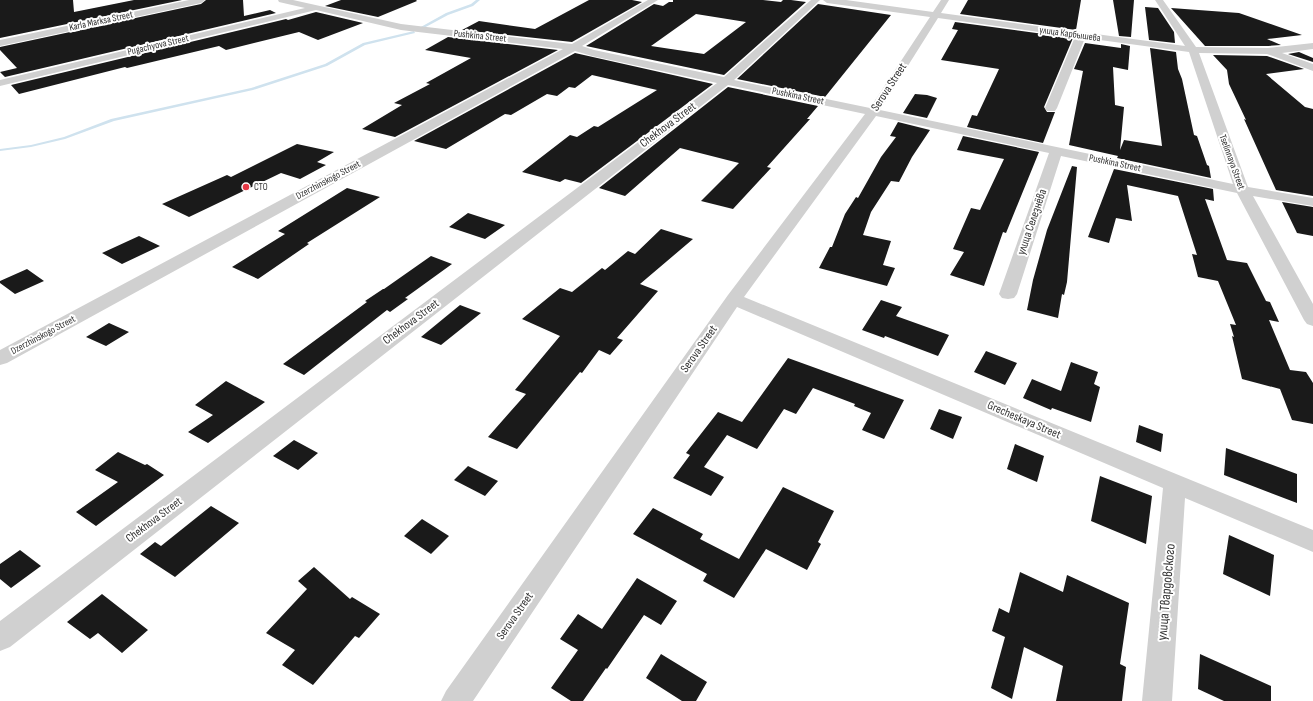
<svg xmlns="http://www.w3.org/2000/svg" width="1313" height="701" font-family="'Sofia Sans Condensed',sans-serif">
	<rect width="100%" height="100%" fill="#fff"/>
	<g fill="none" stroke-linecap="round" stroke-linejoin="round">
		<!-- stream -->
		<path fill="#cfe2ee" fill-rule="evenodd" d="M 476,0 L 480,0 L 473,6 L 448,15 L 422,29 L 419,28 L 446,13 L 471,4 Z
			M 414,31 L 415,33 L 365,45 L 327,66 L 253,90 L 114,121 L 65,139 L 31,147 L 0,151 L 0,149 L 31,145 L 64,137 L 111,119 L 251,88 L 325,64 L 363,43 Z"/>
	</g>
	<!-- building -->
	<path fill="#1a1a1a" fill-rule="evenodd" d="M 0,0 L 73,0 L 74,12 L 134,0 L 182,0 L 0,38 Z
		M 206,0 L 243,0 L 244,16 L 270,10 L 276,13 L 5,77 L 0,72 L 17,68 L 0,50 L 0,47 L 201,4 Z
		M 341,0 L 416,0 L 417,1 L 378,17 L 325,6 Z
		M 589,0 L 632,0 L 642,2 L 572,42 L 462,30 L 479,21 L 535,29 Z
		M 673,0 L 763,0 L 781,2 L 783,0 L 791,0 L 806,2 L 724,75 L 586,46 L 654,4 L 663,6 L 669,2 L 673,2 ZM 696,14 L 746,22 L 704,54 L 651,46 Z
		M 968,0 L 1081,0 L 1076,30 L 960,14 Z
		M 1113,0 L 1134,0 L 1131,37 L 1119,36 Z
		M 818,4 L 891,15 L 825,97 L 737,79 Z
		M 1145,7 L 1158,8 L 1174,32 L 1175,43 L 1149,40 Z
		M 1171,8 L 1239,13 L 1302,35 L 1267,39 L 1281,45 L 1268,46 L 1205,46 Z
		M 316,12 L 363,23 L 318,40 L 299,32 L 226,50 L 219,46 L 127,68 L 125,67 L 19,94 L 11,85 L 286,19 L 288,20 Z
		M 955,22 L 1073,38 L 1044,107 L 1047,112 L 1055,112 L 1043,143 L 967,127 L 972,115 L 977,116 L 999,69 L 941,60 L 958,30 L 952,29 Z
		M 448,37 L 558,50 L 395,137 L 362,129 L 402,105 L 394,103 L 430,84 L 426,83 L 471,58 L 425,50 Z
		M 1085,43 L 1121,48 L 1121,44 L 1130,46 L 1128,70 L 1113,67 L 1115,105 L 1124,107 L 1120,150 L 1124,140 L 1162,146 L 1150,48 L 1176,52 L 1178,69 L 1182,79 L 1194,135 L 1197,136 L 1207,165 L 1209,166 L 1211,178 L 1117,158 L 1118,156 L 1069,145 L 1083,71 L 1074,69 Z
		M 1299,52 L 1313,58 L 1313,62 L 1288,54 Z
		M 575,53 L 713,84 L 581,183 L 565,179 L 560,182 L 522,172 L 570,135 L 577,137 L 594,126 L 598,127 L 657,90 L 592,75 L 575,88 L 569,87 L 557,96 L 547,94 L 511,115 L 505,114 L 446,149 L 414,141 Z
		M 1213,55 L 1267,56 L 1304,69 L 1266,74 L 1305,107 L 1313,109 L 1313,196 L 1276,190 L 1244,119 L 1246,120 L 1229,84 L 1227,70 Z
		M 728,87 L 818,106 L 807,119 L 810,119 L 767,167 L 771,168 L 733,209 L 701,201 L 739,163 L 680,148 L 625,196 L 599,188 Z
		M 915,94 L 927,95 L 937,98 L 927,118 L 903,113 Z
		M 898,122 L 930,130 L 912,157 L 899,182 L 891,181 L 871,212 L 863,235 L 891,241 L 883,265 L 895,268 L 887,286 L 819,268 L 830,247 L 832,247 L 845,214 L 856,197 L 858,198 L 881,157 L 896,137 L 890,136 Z
		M 963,136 L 1039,152 L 1006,233 L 1003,232 L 984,286 L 950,275 L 964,252 L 953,249 L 971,208 L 980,210 L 1004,159 L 957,150 Z
		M 297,144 L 334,152 L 317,162 L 326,165 L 300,179 L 281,173 L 189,217 L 162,204 L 227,175 L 231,177 Z
		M 1072,166 L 1077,167 L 1067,282 L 1064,295 L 1062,294 L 1058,318 L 1027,310 L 1033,280 L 1047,230 Z
		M 1114,169 L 1213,189 L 1214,201 L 1205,199 L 1227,260 L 1247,263 L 1266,301 L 1270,302 L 1279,322 L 1269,320 L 1290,370 L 1306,372 L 1313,383 L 1313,424 L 1292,420 L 1280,389 L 1242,379 L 1232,336 L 1234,337 L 1230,324 L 1236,325 L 1218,281 L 1198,277 L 1192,254 L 1197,255 L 1178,196 L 1127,185 L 1132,221 L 1116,218 L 1109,243 L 1088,237 Z
		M 347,188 L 380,197 L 307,243 L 309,244 L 258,279 L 232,267 L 285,234 L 278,231 Z
		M 1282,202 L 1313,207 L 1313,236 L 1297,233 Z
		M 468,213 L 505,225 L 485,239 L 449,227 Z
		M 661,229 L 693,239 L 640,284 L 658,291 L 617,338 L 623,340 L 610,355 L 599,350 L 582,373 L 580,372 L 517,449 L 488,437 L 526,394 L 515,390 L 560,336 L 522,319 L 560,288 L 572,292 L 602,268 L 605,270 L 628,251 L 635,254 Z
		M 139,236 L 160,246 L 122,264 L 102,253 Z
		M 431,256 L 452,264 L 405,298 L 408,299 L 390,312 L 387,310 L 304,375 L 283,364 L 367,302 L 365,301 L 383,289 L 384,289 Z
		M 27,269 L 44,281 L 15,294 L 0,283 L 0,281 Z
		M 881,300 L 902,307 L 896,316 L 949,335 L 938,356 L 885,336 L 884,338 L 862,330 Z
		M 460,305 L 481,313 L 441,345 L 421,337 Z
		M 109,323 L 129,332 L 106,346 L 86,337 Z
		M 986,351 L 1017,363 L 1005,385 L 974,372 Z
		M 788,358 L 904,400 L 884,439 L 862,430 L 871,413 L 854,406 L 855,404 L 813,388 L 796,414 L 784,409 L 757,449 L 727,435 L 704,467 L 724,477 L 711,496 L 673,478 L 690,455 L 686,453 L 718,412 L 742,422 Z
		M 1071,362 L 1098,372 L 1094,384 L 1100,387 L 1091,422 L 1052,408 L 1051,410 L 1023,398 L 1032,379 L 1061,391 Z
		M 226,381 L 265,402 L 208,443 L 188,432 L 213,415 L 195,405 Z
		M 939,409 L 962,417 L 953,439 L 930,429 Z
		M 1139,425 L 1163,434 L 1161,452 L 1136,442 Z
		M 294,440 L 318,453 L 298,470 L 273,456 Z
		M 1015,444 L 1044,456 L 1037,482 L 1007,469 Z
		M 1226,448 L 1297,474 L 1297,503 L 1224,475 Z
		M 118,452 L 145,465 L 147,464 L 164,475 L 96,526 L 76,512 L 118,482 L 95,470 Z
		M 468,466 L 498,481 L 485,496 L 454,480 Z
		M 1100,476 L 1152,496 L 1146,544 L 1091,521 Z
		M 783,487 L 834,511 L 818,542 L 821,544 L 807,570 L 766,549 L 734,598 L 703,581 L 707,574 L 633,534 L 653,508 L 703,534 L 700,539 L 739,559 Z
		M 211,506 L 239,523 L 175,577 L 140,554 L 155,542 L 161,546 Z
		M 422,519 L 449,536 L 431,554 L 404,536 Z
		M 1229,535 L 1274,555 L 1270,596 L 1223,574 Z
		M 20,550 L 41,566 L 11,588 L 0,579 L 0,564 Z
		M 314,567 L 350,599 L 352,597 L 380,614 L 359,638 L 355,636 L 313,685 L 282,665 L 295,650 L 266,633 L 307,589 L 298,581 Z
		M 1020,572 L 1063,592 L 1067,575 L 1129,603 L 1120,664 L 1126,667 L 1122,701 L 1056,701 L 1063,666 L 1024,647 L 1012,699 L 991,688 L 1005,637 L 992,631 L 999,608 L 1009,613 Z
		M 637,578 L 677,601 L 661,625 L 644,615 L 607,669 L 606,668 L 583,701 L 571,701 L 551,688 L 578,650 L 560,639 L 578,614 L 602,629 Z
		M 102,594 L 148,630 L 122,653 L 98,633 L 90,639 L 67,622 Z
		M 661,654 L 707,682 L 696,701 L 682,701 L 646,678 Z
		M 1200,654 L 1271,686 L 1271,701 L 1224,701 L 1198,689 Z"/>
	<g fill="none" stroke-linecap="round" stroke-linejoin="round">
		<!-- minor -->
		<path fill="#d0d0d0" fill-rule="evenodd" d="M 189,0 L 205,0 L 201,3 L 0,46 L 0,40 Z
			M 278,0 L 293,0 L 401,24 L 572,44 L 648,0 L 658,0 L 582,46 L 594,50 L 724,77 L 811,0 L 820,0 L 734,80 L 870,108 L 930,17 L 827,3 L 823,0 L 846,0 L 933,12 L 941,0 L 949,0 L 941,13 L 1185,46 L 1155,0 L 1163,0 L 1196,47 L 1268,48 L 1313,43 L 1313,49 L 1282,53 L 1313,64 L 1313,71 L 1267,54 L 1199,53 L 1248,187 L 1313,198 L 1313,206 L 1253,196 L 1313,304 L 1313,326 L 1307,324 L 1304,320 L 1237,193 L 1061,156 L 1017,294 L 1014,298 L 1008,299 L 1002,298 L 999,294 L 1049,153 L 876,116 L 744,297 L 1313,530 L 1313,552 L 1185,498 L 1172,701 L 1142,701 L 1163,488 L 737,307 L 473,701 L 441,701 L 446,691 L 728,295 L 865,114 L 728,85 L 10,647 L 0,651 L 0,621 L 717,83 L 592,56 L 575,51 L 7,363 L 0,365 L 0,350 L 563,49 L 401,30 L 316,10 L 0,86 L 0,80 L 305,8 L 279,2 ZM 938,18 L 1075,37 L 1045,108 L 1047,111 L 1055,111 L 1057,108 L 1085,38 L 1189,52 L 1233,184 L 880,110 Z"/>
	</g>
	<!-- markers -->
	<circle fill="#e63946" stroke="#fff" stroke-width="1.5" cx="246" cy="187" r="4"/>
	<g text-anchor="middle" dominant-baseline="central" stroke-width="4" stroke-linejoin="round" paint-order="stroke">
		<!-- far-street labels -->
		<g font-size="10" fill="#333" stroke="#fff">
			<text transform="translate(101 21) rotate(-12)">Karla Marksa Street</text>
			<text transform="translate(1070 34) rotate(8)">улица Карбышева</text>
			<text transform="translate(480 36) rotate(6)">Pushkina Street</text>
			<text transform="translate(158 45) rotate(-13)">Pugachyova Street</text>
			<text transform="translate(798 96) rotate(12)">Pushkina Street</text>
			<text transform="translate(1232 162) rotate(70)">Tselinnaya Street</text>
			<text transform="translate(1115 163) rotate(12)">Pushkina Street</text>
			<text transform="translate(328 180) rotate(-28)">Dzerzhinskogo Street</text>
			<text transform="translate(43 335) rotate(-28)">Dzerzhinskogo Street</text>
		</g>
		<!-- far-poi labels -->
		<g font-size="10" fill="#333" stroke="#fff" text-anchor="start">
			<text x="254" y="187">СТО</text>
		</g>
		<!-- street labels -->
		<g font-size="12" fill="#333" stroke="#fff">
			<text transform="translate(889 87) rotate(-57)">Serova Street</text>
			<text transform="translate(668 125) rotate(-37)">Chekhova Street</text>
			<text transform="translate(1032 222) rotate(-71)">улица Селезнёва</text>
			<text transform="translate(411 322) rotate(-37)">Chekhova Street</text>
			<text transform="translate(699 349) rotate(-55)">Serova Street</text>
			<text transform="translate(1024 420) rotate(23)">Grecheskaya Street</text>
			<text transform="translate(154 520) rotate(-37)">Chekhova Street</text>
			<text transform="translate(515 616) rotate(-55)">Serova Street</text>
		</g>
		<!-- near-street labels -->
		<g font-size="14" fill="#333" stroke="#fff">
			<text transform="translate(1166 592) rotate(-85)">улица Твардовского</text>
		</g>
	</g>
</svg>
